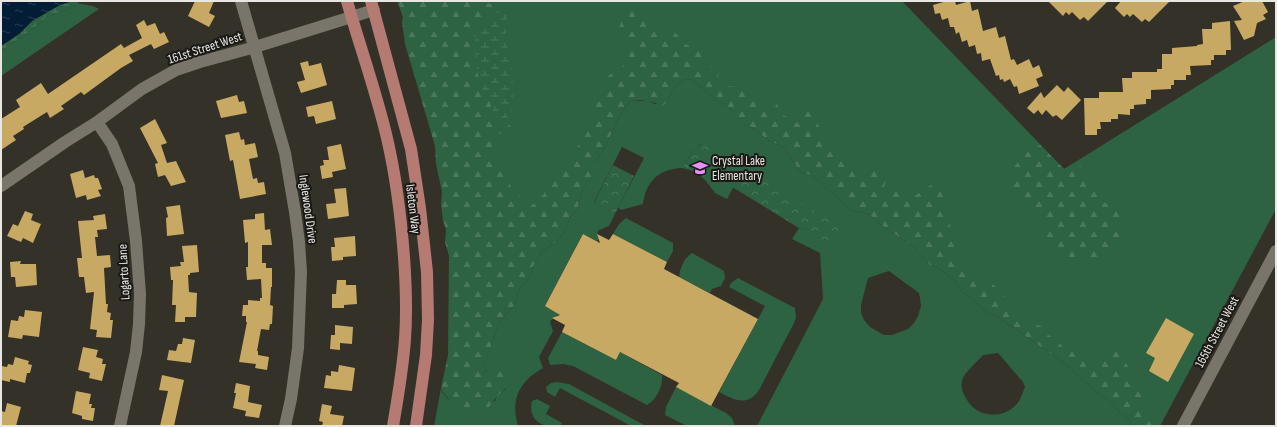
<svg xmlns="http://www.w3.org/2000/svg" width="1277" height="427" font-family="'Sofia Sans Condensed',sans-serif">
	<defs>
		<pattern id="forest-firs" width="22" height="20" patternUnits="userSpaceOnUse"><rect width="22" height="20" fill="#2d6242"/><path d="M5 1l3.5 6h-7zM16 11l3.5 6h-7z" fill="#4b785d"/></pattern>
		<pattern id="wetland-marsh" width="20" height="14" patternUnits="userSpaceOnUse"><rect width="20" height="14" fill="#2d6242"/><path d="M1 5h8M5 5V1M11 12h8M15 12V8" fill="none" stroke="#4b785d"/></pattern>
		<pattern id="park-crowns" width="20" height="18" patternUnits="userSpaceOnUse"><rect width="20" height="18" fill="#2d6242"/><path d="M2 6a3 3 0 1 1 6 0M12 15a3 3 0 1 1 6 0" fill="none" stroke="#4b785d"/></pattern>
		<pattern id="water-ripples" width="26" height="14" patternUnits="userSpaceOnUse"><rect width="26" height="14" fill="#041d36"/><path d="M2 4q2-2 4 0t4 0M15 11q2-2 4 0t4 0" fill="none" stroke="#293e53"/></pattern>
	</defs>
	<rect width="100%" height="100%" fill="#343128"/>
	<!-- green -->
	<path fill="#2d6242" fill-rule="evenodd" d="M 397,1 L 902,1 L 1064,169 L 1276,37 L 1276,209 L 1160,426 L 1159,426 L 648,32 L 484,338 L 450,254 L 444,183 L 406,25 Z
		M 77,3 L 93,6 L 99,9 L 1,76 L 1,51 L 28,33 L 47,17 L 64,11 L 75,6 Z
		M 685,79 L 693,80 L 711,96 L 725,105 L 734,113 L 739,121 L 753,128 L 768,140 L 783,147 L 801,172 L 813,176 L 851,210 L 868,214 L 880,224 L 915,248 L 930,265 L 942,270 L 955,281 L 961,291 L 969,296 L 985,311 L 1001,319 L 1067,365 L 1090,387 L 1113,404 L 1120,413 L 1129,419 L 1132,426 L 757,426 L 823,299 L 820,253 L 792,239 L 799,228 L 802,230 L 804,228 L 833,244 L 732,187 L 733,188 L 727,199 L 715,193 L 709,185 L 718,172 L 701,144 L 696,149 L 693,151 L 682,168 C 659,169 646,181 643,204 L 621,210 L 618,208 L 644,158 L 622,147 L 594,202 L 615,214 L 609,226 L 599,230 L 597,234 L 599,239 L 597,241 L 583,234 L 545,306 L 559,314 C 556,317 552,318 550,322 L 553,331 L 539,357 L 543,368 C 520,381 510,399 518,426 L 434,426 L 441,388 L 442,392 L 447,398 L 462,407 L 473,406 L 495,401 L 498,394 L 506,389 L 487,370 L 477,375 L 486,359 L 501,319 L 515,305 L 519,289 L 529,278 L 534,264 L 542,251 L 555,243 L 563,234 L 571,216 L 577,210 L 583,188 L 593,176 L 593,163 C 612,145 613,117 631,101 L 640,101 L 646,100 L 655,104 L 668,99 L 676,85 ZM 889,271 L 919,293 L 920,298 L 921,306 L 918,316 L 914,323 L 908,329 L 892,335 L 884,335 L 870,327 L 864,320 L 861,313 L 861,305 L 868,278 ZM 998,353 L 1023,382 L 1025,387 C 1023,391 1022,396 1019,401 C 1006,420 976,419 966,398 C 962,392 960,385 963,378 C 966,371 978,361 983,355 Z
		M 626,218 L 673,243 L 673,251 L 667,262 L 613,234 L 619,224 Z
		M 692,253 L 724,271 L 725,278 L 721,286 L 712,289 L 710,293 L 679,277 C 680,268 684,258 692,253 Z
		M 738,278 L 795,308 L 796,317 L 794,323 L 759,390 C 747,408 733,399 719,392 L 765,306 L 729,287 L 731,283 Z
		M 562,332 L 616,360 L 620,352 L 662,375 C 663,386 657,399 647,405 L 573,366 L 563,364 L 550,365 L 548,358 Z
		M 557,382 L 569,384 L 644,425 L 644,426 L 631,426 L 560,388 L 555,397 L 547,392 L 546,387 L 551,383 Z
		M 676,387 L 726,413 L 732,418 L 735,426 L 687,426 L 665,415 L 666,407 Z
		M 537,399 L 550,406 L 546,414 L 562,423 L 560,426 C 556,426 551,427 547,426 C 534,423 529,413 532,401 Z"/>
	<!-- forest -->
	<path fill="url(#forest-firs)" d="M 398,1 L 484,1 L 493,5 L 499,5 L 499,9 C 492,16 486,23 478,29 L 482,89 L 489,96 L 491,107 L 500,119 L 505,120 L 512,128 L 506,132 L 497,134 L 492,143 L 500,171 L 508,178 L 512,191 L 516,194 L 519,195 L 524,206 L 529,208 L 544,194 L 548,183 L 551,176 L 562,172 L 573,165 L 570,161 L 574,149 L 582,143 L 579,135 L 589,124 L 595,105 L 604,96 L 608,85 L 608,76 L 616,71 L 620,75 L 623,68 L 624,57 L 631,43 L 623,41 L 619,33 C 620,20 626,5 643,12 C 648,14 651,22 656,26 C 662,31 670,31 677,34 L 682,43 L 688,45 L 695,53 L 701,46 L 706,46 L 708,49 C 704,56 703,62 707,70 L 713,65 L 717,65 L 721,69 C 717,76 717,79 722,86 L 741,87 L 754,92 L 761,100 L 774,108 L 779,101 L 784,102 L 782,115 L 793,119 L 800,125 L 804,122 L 804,114 L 809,111 L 816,119 L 820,129 L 839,149 L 838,158 C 847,166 857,174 869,176 L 872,173 L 871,169 L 877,166 L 884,167 L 889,172 L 884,187 L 887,192 L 910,188 L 916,195 L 929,186 L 934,185 L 941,189 L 944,201 L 950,211 L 950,231 L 955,235 L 960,237 L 962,243 L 960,246 L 950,249 L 950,254 L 962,268 L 970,269 L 975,278 L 985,280 L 993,284 L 1021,316 L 1030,323 L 1041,326 L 1048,335 L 1056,339 L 1063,347 L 1073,351 L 1077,357 L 1087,363 L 1097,361 L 1111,349 L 1120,350 L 1150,414 L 1160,423 L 1160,426 L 1132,426 L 1129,419 L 1120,413 L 1113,404 L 1090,387 L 1067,365 L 1001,319 L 985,311 L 969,296 L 961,291 L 955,281 L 942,270 L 930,265 L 915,248 L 880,224 L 868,214 L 851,210 L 813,176 L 801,172 L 783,147 L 768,140 L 753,128 L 738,121 L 734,113 L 725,105 L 711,96 L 693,80 L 685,79 L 676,85 L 668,99 L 664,105 C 658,104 653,102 648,101 C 643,99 636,101 631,101 C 613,117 612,145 593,163 L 593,176 L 583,188 L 577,210 L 571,216 L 563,234 L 555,243 L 542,251 L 534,264 L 529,278 L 519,289 L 515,305 L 501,319 L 486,359 L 478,374 L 493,368 L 504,374 L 506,388 C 497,395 493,402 486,411 L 479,405 C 474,406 468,408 463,407 C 455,406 443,395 441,388 L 448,355 L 449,256 L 445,242 L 446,229 L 443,221 L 441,204 L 442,192 L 436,164 L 435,146 L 405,44 L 402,21 L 403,17 Z
		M 1040,145 L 1064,169 L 1074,163 L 1084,168 L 1088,175 L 1087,182 L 1105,203 L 1121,207 L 1125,222 L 1116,245 L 1104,255 L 1085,261 L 1074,262 L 1053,254 L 1045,239 L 1038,210 L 1034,206 L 1026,207 L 1013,194 L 1010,178 L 1014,167 L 1028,151 Z"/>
	<!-- wetland -->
	<path fill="url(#wetland-marsh)" d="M 72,1 L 79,1 L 75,6 L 64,11 L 47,17 L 28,33 L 1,51 L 1,46 L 19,34 L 32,21 L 58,6 Z
		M 507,8 L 506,16 L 508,24 L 505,35 L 508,49 L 508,59 L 512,68 L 514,102 L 512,113 L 505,120 C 498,118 493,113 491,106 C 490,103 490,99 489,96 C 488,94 484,92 483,90 C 477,82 472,37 478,29 C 480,27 484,26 486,24 C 494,15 494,10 507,8 Z"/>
	<!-- park -->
	<path fill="url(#park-crowns)" d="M 703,143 L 711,146 L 715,150 L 718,157 L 718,172 L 709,185 C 702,175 694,170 682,168 L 693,151 Z
		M 613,165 L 634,176 L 615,214 L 594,203 Z
		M 745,165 L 842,229 L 832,244 L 829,245 L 804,228 L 802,230 L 731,186 Z"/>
	<!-- water -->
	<path fill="url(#water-ripples)" d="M 1,1 L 72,1 L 58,6 L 32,21 L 19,34 L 1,46 Z"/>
	<!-- building -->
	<path fill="#c7a963" d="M 195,1 L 214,1 L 209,13 L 215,16 L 209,27 L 188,16 Z
		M 947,1 L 955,1 L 956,5 L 970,1 L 972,11 L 978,9 L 983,31 L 996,27 L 999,38 L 1005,36 L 1011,60 L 1014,59 L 1017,65 L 1029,59 L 1033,68 L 1039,65 L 1043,76 L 1036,79 L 1039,86 L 1019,94 L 1017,86 L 1014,87 L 1010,79 L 1004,82 L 1003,79 L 1000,80 L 999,75 L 996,76 L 990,59 L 982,61 L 981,53 L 977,54 L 975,45 L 969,47 L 967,40 L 962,42 L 959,32 L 956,34 L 954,27 L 950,27 L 948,18 L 942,20 L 940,13 L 935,14 L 933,5 Z
		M 1048,1 L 1108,1 L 1088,21 L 1084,17 L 1080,20 L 1072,12 L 1069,15 L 1066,12 L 1063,16 Z
		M 1121,1 L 1170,1 L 1149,22 L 1145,19 L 1142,22 L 1133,14 L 1130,17 L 1127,14 L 1124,17 L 1115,8 Z
		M 1245,1 L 1262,1 L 1268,12 L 1263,15 L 1266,19 L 1257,23 L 1254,36 L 1244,40 L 1234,21 L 1242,20 L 1233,6 Z
		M 144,20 L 147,26 L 155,23 L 160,34 L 164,32 L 169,42 L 154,49 L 151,44 L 129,55 L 133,61 L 121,68 L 84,95 L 81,92 L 61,106 L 64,109 L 50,118 L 47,112 L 23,127 L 24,129 L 13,136 L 16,140 L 1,150 L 1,119 L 20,107 L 16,100 L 41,83 L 48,94 L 121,44 L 124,48 L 142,38 L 136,25 Z
		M 1230,21 L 1231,50 L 1226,50 L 1226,55 L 1214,55 L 1214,60 L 1211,60 L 1211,65 L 1190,66 L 1191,75 L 1186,75 L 1186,80 L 1174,80 L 1174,85 L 1171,85 L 1171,89 L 1151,90 L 1151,99 L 1146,99 L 1146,104 L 1134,105 L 1134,109 L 1130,109 L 1130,115 L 1118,114 L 1118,119 L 1111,119 L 1111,122 L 1100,122 L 1101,129 L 1097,129 L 1097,135 L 1085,135 L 1084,98 L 1099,98 L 1099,92 L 1123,92 L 1122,78 L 1132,78 L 1132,72 L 1157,72 L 1157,69 L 1162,69 L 1162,54 L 1172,54 L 1172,48 L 1197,46 L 1197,45 L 1203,44 L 1202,29 L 1212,29 L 1212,23 Z
		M 308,61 L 309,66 L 321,63 L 327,85 L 301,93 L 297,82 L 305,80 L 300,63 Z
		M 1057,85 L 1064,92 L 1068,87 L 1081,100 L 1062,120 L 1056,115 L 1053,117 L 1046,110 L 1042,115 L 1038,110 L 1034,114 L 1027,108 L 1041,92 L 1044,98 Z
		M 237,95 L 239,102 L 244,101 L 247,113 L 221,118 L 216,101 Z
		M 332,101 L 336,119 L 316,124 L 314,116 L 308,117 L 306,107 Z
		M 155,119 L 167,143 L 161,145 L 167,163 L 176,161 L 186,182 L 171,186 L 165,175 L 158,177 L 155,164 L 158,163 L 140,128 Z
		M 239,132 L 241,140 L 244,139 L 245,145 L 255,143 L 258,157 L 249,159 L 253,179 L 257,178 L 258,183 L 264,182 L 266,194 L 240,199 L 233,160 L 230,161 L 225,135 Z
		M 341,144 L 346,169 L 332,172 L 333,177 L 322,179 L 320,166 L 324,165 L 323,160 L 329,160 L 327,147 Z
		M 83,170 L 85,178 L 94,175 L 95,178 L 98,178 L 102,189 L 98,190 L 101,196 L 87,200 L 86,195 L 76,198 L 70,174 Z
		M 346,188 L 349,216 L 328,219 L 326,204 L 336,203 L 334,189 Z
		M 180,205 L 184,234 L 167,236 L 166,218 L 168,217 L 166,207 Z
		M 25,211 L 33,214 L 31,220 L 41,224 L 33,243 L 23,238 L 21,242 L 7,236 L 13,224 L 18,226 Z
		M 264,213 L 265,230 L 270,229 L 272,245 L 262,245 L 262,263 L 266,263 L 266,268 L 272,268 L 272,287 L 271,287 L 270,305 L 273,306 L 272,324 L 270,324 L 269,330 L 261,329 L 257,351 L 258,351 L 258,355 L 269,357 L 267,370 L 255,368 L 256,364 L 239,362 L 247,322 L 246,322 L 246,316 L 242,316 L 243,305 L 248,305 L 248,300 L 260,301 L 260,298 L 262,298 L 261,279 L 247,280 L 246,267 L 248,267 L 248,242 L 245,243 L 243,220 L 255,219 L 255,214 Z
		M 105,214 L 107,229 L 97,230 L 98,237 L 95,237 L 97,256 L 110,255 L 111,267 L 104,268 L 106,304 L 108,304 L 107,312 L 111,313 L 110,320 L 113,320 L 111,338 L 96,337 L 97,330 L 90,329 L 94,292 L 86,293 L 84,277 L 79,277 L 77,258 L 82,258 L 78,221 L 94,220 L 93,216 Z
		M 583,234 L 600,243 L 597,234 L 609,240 L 613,234 L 667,262 L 664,269 L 758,319 L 711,406 L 676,387 L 679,383 L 620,352 L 616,360 L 562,332 L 565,325 L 552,318 L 560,315 L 545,306 Z
		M 355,236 L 356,256 L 343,257 L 343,260 L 332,261 L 331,247 L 335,247 L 334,238 Z
		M 197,245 L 199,272 L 190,273 L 190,275 L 188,275 L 189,292 L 197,293 L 196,317 L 185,317 L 185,322 L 175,322 L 176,305 L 172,305 L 173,280 L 171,280 L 170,267 L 181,266 L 180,262 L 184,262 L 182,246 Z
		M 21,261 L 20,264 L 36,264 L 37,285 L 16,287 L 15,277 L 11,277 L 10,262 Z
		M 337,280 L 346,280 L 346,285 L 356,285 L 357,304 L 344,305 L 344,308 L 332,308 L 332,294 L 336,294 Z
		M 25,310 L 42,312 L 39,337 L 23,335 L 22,339 L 8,337 L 11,320 L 18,321 L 19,316 L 24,317 Z
		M 1166,318 L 1194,334 L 1168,382 L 1149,371 L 1155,358 L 1146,353 Z
		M 335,325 L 353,327 L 352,344 L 340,343 L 340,350 L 330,349 L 331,335 L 335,335 Z
		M 183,338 L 195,340 L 191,363 L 167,360 L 169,350 L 176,351 L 178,344 L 182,344 Z
		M 83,347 L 98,350 L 96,357 L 103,359 L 102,364 L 106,364 L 102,381 L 89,378 L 90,373 L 78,370 Z
		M 15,357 L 29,361 L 28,364 L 32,365 L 30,373 L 27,373 L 25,383 L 10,379 L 10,382 L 1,380 L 1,366 L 7,367 L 8,364 L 13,365 Z
		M 339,365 L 355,368 L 352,391 L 324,388 L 326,375 L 331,376 L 331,371 L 338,372 Z
		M 162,375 L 184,380 L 174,426 L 160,426 L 168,391 L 159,390 Z
		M 236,383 L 250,386 L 248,402 L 262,405 L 259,418 L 245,416 L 246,411 L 233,408 L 236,393 L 234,393 Z
		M 76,391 L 91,394 L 89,404 L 92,404 L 91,408 L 95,408 L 93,421 L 82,419 L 82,416 L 72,413 Z
		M 7,403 L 21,407 L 16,426 L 1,426 L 1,411 L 5,412 Z
		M 322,404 L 332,406 L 330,414 L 344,416 L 342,426 L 322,426 L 323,422 L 319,421 Z"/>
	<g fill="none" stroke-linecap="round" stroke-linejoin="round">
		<!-- minor -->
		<path stroke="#79756b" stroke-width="12" d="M 241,1 L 285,153 L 295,212 L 299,242 L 301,272 L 298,348 L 291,399 L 285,426
			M 97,122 L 112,144 L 129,186 L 136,241 L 140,294 L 139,324 L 136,352 L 120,426
			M 1,186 L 65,142 L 97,122 L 142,89 L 176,70 L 200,62 L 255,47 L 374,10
			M 1183,426 L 1276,251"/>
		<!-- major -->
		<path stroke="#b57a72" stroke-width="12" d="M 347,1 C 360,47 376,91 387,138 C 396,177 401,217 404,257 C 406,285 407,312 405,339 C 403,368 398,397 393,426
			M 371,1 L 411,149 L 420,208 L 427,272 L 428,320 L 426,355 L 416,426"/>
	</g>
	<!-- icons -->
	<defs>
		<symbol id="school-bare" viewBox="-9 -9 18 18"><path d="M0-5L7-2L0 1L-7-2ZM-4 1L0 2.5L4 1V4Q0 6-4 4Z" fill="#ea8dfd" stroke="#1a1915" stroke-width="2.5" paint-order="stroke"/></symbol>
	</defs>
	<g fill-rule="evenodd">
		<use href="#school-bare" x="689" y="157" width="22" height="22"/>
	</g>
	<g text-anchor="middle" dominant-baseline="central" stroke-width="4" stroke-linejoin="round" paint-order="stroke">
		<!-- street labels -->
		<g font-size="13" fill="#e9e7e2" stroke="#1a1915">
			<text transform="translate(205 48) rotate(-18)">161st Street West</text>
			<text transform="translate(308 209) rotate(82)">Inglewood Drive</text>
			<text transform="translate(413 209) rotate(83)">Isleton Way</text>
			<text transform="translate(124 272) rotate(-93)">Logarto Lane</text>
			<text transform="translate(1217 332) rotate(-62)">165th Street West</text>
		</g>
		<!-- poi labels -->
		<g font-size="13" fill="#e9e7e2" stroke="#1a1915" text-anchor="start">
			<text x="712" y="161">Crystal Lake<tspan x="712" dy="15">Elementary</tspan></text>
		</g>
	</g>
	<!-- border -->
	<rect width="1277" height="427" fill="none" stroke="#e9e7e2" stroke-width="4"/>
</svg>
